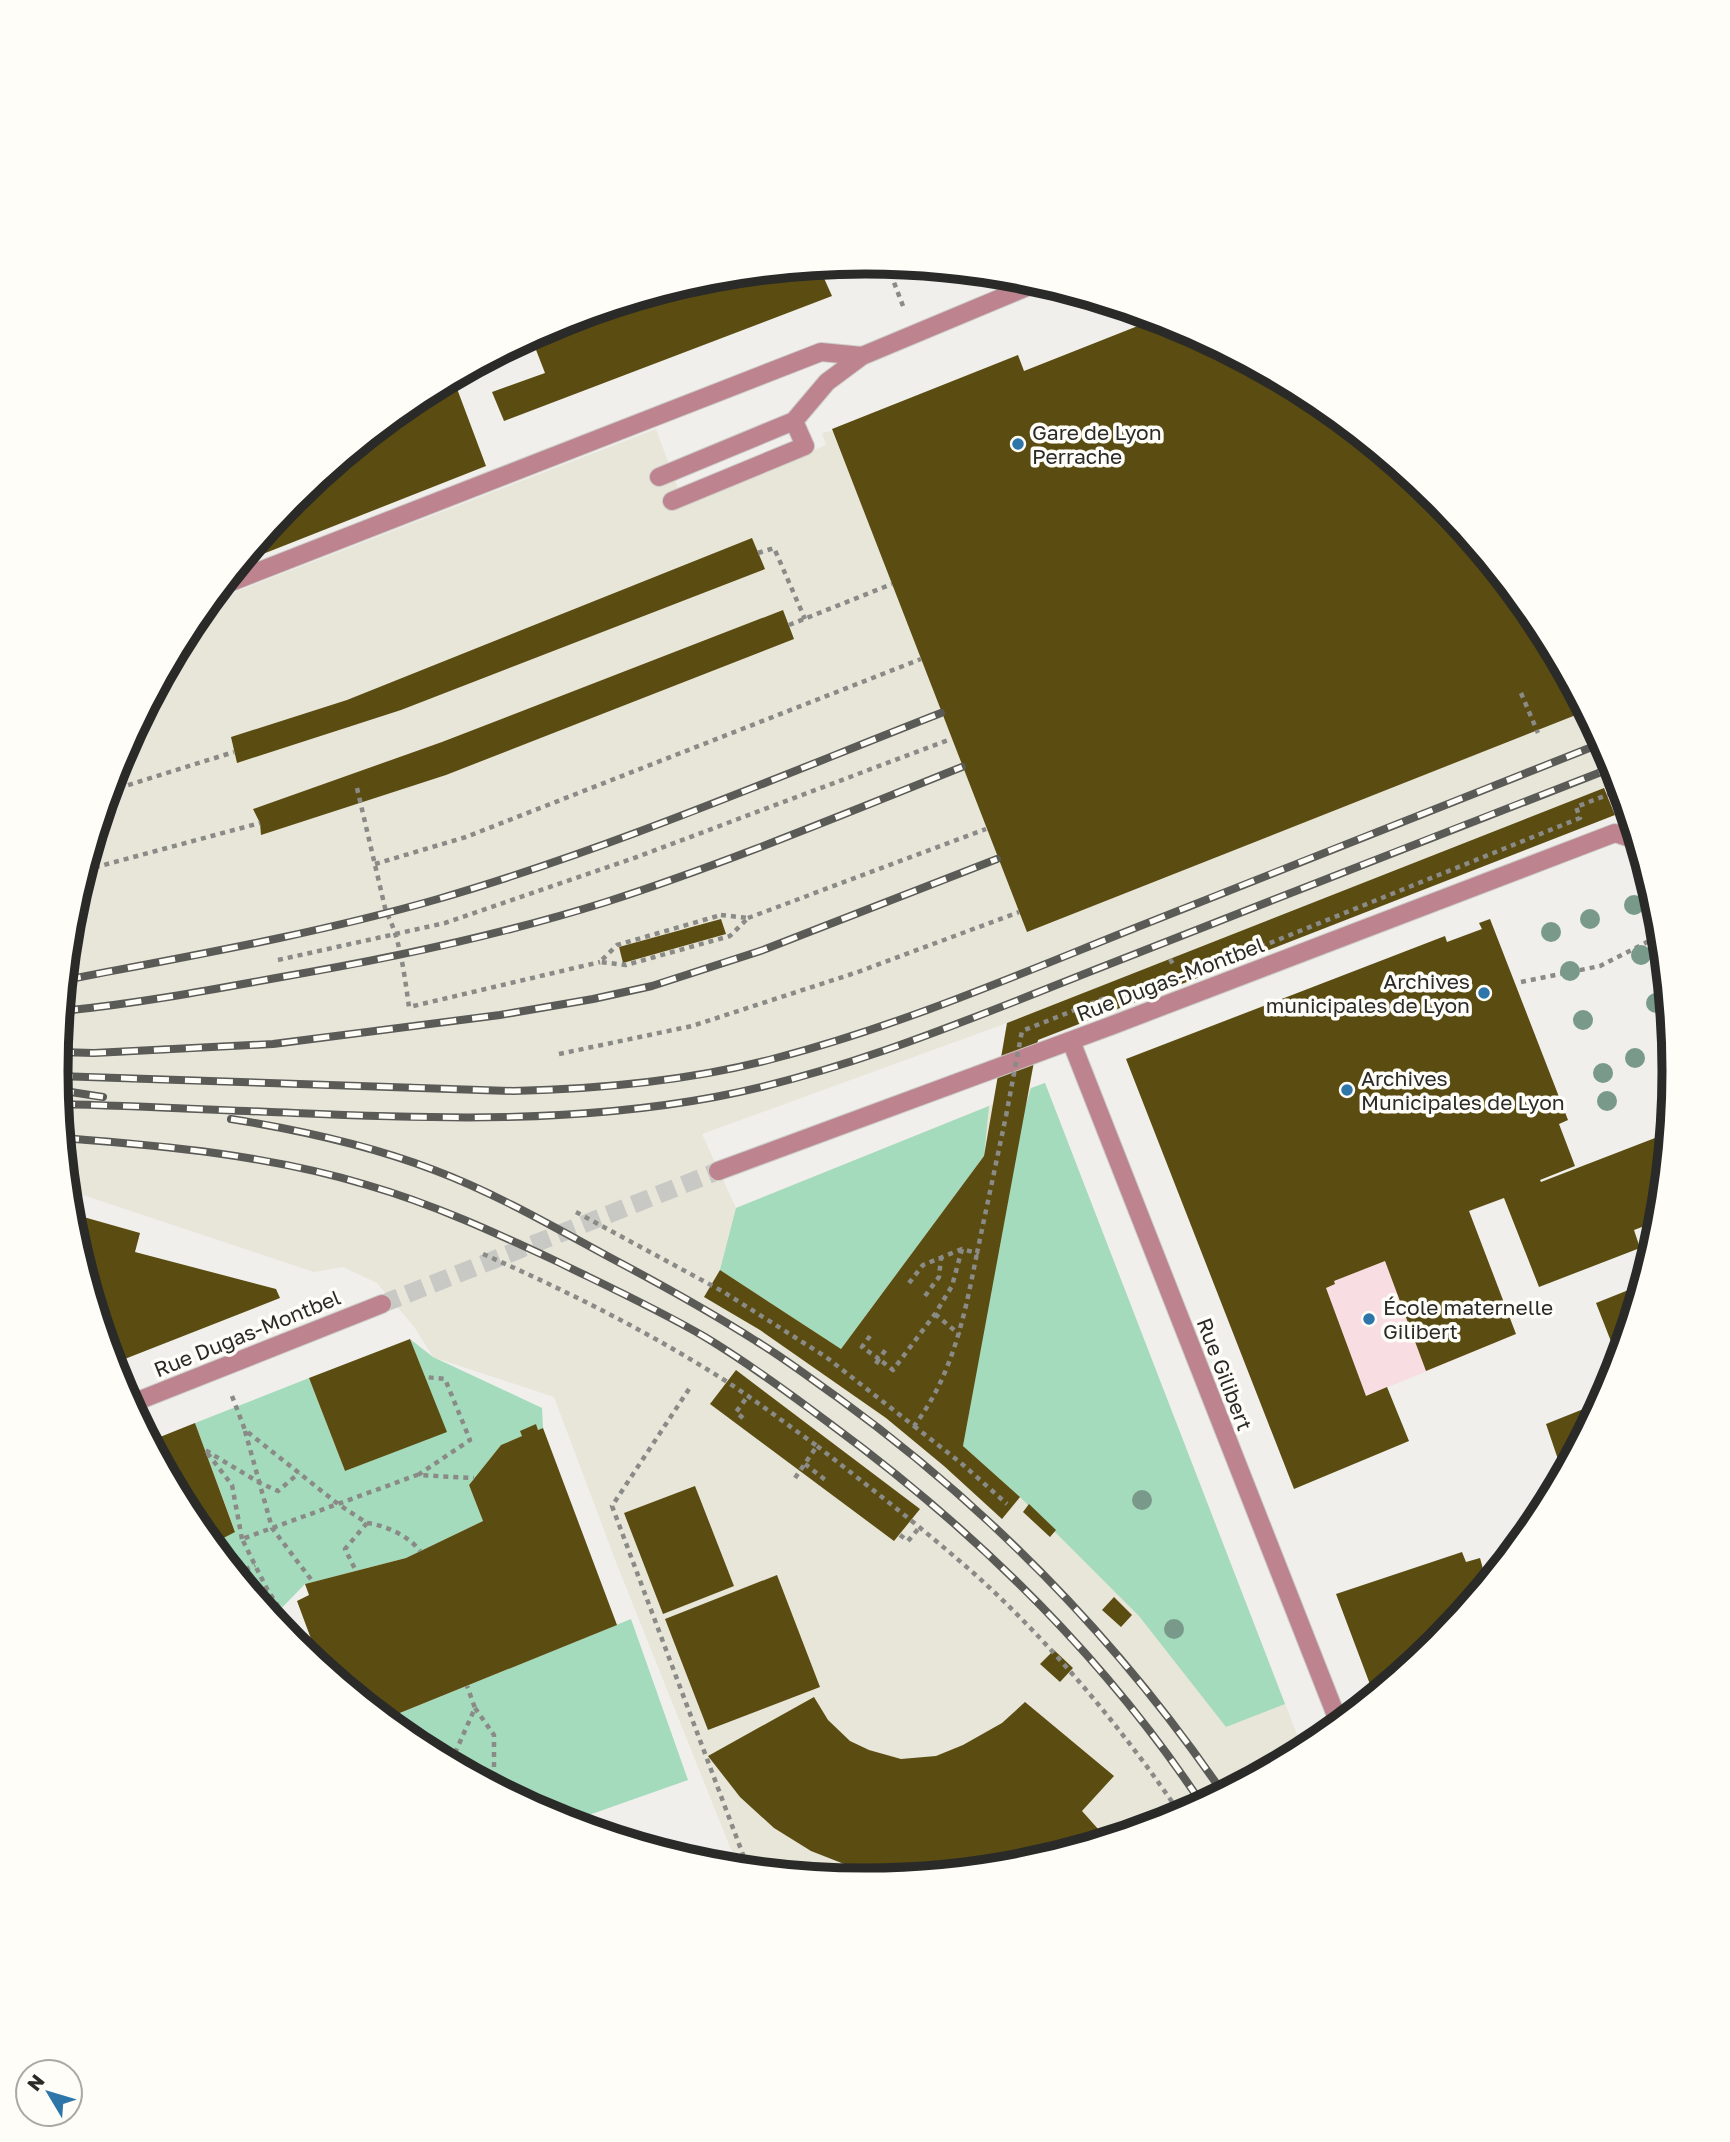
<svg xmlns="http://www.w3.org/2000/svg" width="1730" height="2142" font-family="'Golos Text',sans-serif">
	<rect width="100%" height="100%" fill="#f0efeb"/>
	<!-- built -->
	<path fill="#e8e5d9" d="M 1314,398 L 1437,499 L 1538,622 L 1613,762 L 1619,782 L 1007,1023 L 702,1134 L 736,1208 L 1045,1083 L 1303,1750 L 1174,1819 L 1022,1865 L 865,1880 L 738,1867 L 616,1562 L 554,1397 L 433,1357 L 415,1328 L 377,1283 L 343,1267 L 314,1272 L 68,1190 L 56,1071 L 72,913 L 118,761 L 193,621 L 207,603 L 656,429 L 684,505 L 826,445 L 822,433 L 832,431 L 887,566 Z"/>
	<!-- education -->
	<path fill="#f8dee3" d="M 1469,1211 L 1516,1334 L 1273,1435 L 1222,1305 Z"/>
	<!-- green -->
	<path fill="#a4dbbd" d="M 1045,1083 L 1285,1704 L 1226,1727 L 1139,1616 L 1023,1500 L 963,1446 L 1022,1119 L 1031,1088 Z
		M 989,1106 L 984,1156 L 841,1349 L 720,1270 L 736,1208 Z
		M 410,1339 L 433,1357 L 542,1408 L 543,1428 L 538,1430 L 536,1424 L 522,1436 L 501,1445 L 469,1485 L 483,1521 L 406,1558 L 305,1584 L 272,1618 L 212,1544 L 235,1531 L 195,1423 L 309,1378 L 345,1471 L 446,1431 Z
		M 631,1619 L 688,1780 L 569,1822 L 555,1818 L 415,1743 L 385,1719 Z"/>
	<!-- building -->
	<path fill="#5b4d11" d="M 819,267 L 832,296 L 504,421 L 492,392 L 545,373 L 531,337 L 556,323 L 708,277 Z
		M 1158,318 L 1175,324 L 1315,399 L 1437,499 L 1538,622 L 1586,711 L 1027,932 L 832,429 L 1018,355 L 1024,371 Z
		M 453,378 L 486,466 L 240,563 L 293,499 L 346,455 L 395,431 L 393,425 L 397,423 L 394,416 L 416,398 Z
		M 752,538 L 765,569 L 401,710 L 237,763 L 231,737 L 347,700 Z
		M 783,610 L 794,639 L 446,775 L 261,835 L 260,823 L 253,809 L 442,742 Z
		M 1604,788 L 1615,815 L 1038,1040 L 963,1446 L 1020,1497 L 1002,1519 L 944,1466 L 886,1418 L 760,1330 L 704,1297 L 720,1270 L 841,1349 L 984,1156 L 1007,1023 Z
		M 721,919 L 726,934 L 623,963 L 619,947 Z
		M 1490,919 L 1568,1120 L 1559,1124 L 1575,1166 L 1540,1180 L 1541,1182 L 1668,1133 L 1658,1229 L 1655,1239 L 1650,1224 L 1634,1230 L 1640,1248 L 1539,1287 L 1504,1198 L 1469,1211 L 1516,1334 L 1426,1371 L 1385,1261 L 1334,1281 L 1335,1284 L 1326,1288 L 1366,1396 L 1387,1387 L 1409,1441 L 1294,1489 L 1126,1059 L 1445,936 L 1447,942 L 1482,929 L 1479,923 Z
		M 80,1216 L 140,1233 L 135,1252 L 276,1289 L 280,1298 L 112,1364 L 73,1235 Z
		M 1641,1285 L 1625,1339 L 1612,1344 L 1596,1303 Z
		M 410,1339 L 447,1432 L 345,1471 L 309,1378 Z
		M 736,1370 L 920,1509 L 894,1541 L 710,1404 Z
		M 1601,1402 L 1576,1449 L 1563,1474 L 1546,1424 Z
		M 195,1423 L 235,1532 L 212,1544 L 192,1520 L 150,1441 Z
		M 536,1424 L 538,1430 L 543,1428 L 617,1625 L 385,1719 L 343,1684 L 333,1659 L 320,1663 L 297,1601 L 309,1595 L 305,1584 L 406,1558 L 483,1521 L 469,1485 L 501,1445 L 522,1436 L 520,1431 Z
		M 695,1486 L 734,1586 L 663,1614 L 624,1513 Z
		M 1029,1504 L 1056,1530 L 1050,1537 L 1023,1512 Z
		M 1462,1552 L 1466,1562 L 1480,1558 L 1483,1569 L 1504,1562 L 1437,1643 L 1374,1695 L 1336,1594 Z
		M 777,1575 L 820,1687 L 708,1730 L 665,1619 Z
		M 1114,1597 L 1132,1615 L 1121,1627 L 1102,1610 Z
		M 1054,1650 L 1073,1668 L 1060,1682 L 1040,1664 Z
		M 814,1697 L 828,1720 L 850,1741 L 869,1750 L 901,1759 L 936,1756 L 963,1745 L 1002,1723 L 1025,1702 L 1114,1776 L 1082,1811 L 1107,1839 L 1022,1865 L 891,1877 L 867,1873 L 811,1851 L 774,1828 L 740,1797 L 708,1756 Z"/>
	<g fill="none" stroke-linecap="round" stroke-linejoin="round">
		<!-- minor-tunnel -->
		<path stroke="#c8c8c4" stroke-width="18" stroke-dasharray="18 9" stroke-linecap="butt" d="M 382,1304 L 718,1171"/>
		<defs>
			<path id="service" d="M 659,477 L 794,421 L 827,382 L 862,356
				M 672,501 L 805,446 L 794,421
				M 221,586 L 821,352 L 862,356 L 1039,282"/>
			<path id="minor" d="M 1071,1041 L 1339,1723
				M 718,1171 L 1113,1025 L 1615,833 L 1636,840
				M 130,1404 L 382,1304"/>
		</defs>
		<!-- service casing -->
		<use href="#service" stroke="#ccccc8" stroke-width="20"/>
		<!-- minor casing -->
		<use href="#minor" stroke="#ccccc8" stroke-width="20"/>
		<!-- path -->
		<path stroke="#8a8a87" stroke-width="4.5" stroke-dasharray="5 5" stroke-linecap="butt" d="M 887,264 L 903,306
			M 758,553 L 774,548 L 805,619
			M 789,625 L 892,584
			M 1521,693 L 1538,733
			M 357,788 L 386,912 C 400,936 405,979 409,1007 L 600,962
			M 109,791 L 234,752
			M 1607,795 L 1621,790
			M 375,864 L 466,837 L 921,659
			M 85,870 L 260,823
			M 721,915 L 748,918 L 730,936 L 626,965 L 600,962 L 617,945 Z
			M 748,918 L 986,829
			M 1170,959 L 1174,966
			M 278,960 L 445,923 L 637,857 L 951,739
			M 1521,982 L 1600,966 L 1661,935
			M 559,1054 L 692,1026 L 858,972 L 1019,912
			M 576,1212 L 722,1291 L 826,1357 L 914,1426 C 953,1375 965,1314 977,1253
			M 483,1254 C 565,1290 645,1330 721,1378 C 754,1399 785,1423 817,1446 L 795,1478
			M 909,1283 L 923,1265 L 962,1249 L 977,1253 L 1006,1116
			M 925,1296 L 939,1277 L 941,1258
			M 935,1314 L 960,1335
			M 870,1336 L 862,1347 L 879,1359 L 887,1348
			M 876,1364 L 879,1359 L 893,1370 L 935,1314 L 952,1286 L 962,1249
			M 689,1389 L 612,1506 L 748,1868
			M 232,1396 L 245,1430 L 338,1504 L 367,1523 L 345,1549 L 356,1571
			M 743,1418 L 736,1412 L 748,1396
			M 914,1426 L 961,1463 L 1007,1504
			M 245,1431 L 272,1528 L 313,1582
			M 817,1446 C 872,1489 926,1531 978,1577 C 1051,1643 1126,1733 1181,1815
			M 805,1464 L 828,1482
			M 418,1475 L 470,1440 L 445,1379 L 425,1377
			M 367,1523 C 385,1525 409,1536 420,1551
			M 900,1535 L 908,1541 L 919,1528
			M 242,1539 L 232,1485 L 205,1450 L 260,1483 L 278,1491 L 299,1473
			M 236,1574 L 255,1565
			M 256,1598 L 267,1589
			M 302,1651 L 291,1626 L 267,1589 L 242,1539 L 417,1475 L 474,1478
			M 475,1708 L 494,1735 L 494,1782 L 480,1778
			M 451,1762 L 475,1708 L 467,1686"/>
		<!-- service -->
		<use href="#service" stroke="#bd848f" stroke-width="18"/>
		<!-- minor -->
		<use href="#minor" stroke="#bd848f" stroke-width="18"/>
		<defs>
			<path id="rail" d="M 65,980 C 190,956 316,934 438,899 C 610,849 775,778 941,713
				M 62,1011 C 134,1004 205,991 276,978 C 388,959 498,936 606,902 C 727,863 844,814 962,767
				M 58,1052 L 94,1053 L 273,1044 L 500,1015 L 593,999 L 652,986 L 763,950 L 997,859
				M 57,1076 L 513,1091 C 601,1089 690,1081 776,1058 C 903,1025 1024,972 1145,924 C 1298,863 1450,803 1602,743
				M 58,1090 L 103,1097
				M 59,1104 C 138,1106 216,1110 295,1113 C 436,1119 575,1123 715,1097 C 851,1071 979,1015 1107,965 C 1276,899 1445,832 1614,767
				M 231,1119 C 300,1130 369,1145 434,1170 C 495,1193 554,1227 611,1258 C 660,1284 709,1311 756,1341 C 784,1358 810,1378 837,1397 C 987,1506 1118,1640 1223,1793
				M 63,1138 C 166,1146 268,1155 367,1185 C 433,1204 496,1233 558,1262 C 607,1286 657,1309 705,1337 C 748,1363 789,1393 829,1423 C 972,1528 1103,1655 1202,1804"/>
		</defs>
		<!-- rail casing -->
		<use href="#rail" stroke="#5a5a57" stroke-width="8"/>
		<!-- rail -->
		<use href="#rail" stroke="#fefdf8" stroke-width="5" stroke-dasharray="16" stroke-linecap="butt"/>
		<!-- path-bridge -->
		<path stroke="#8a8a87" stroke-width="4.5" stroke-dasharray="5 5" stroke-linecap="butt" d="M 1006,1116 L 1022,1031 L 1105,998 L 1109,1008 L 1580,818 L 1576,807 L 1607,795"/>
	</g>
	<!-- trees -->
	<g fill="#799a8a">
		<circle cx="1634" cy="905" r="10"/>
		<circle cx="1590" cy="919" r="10"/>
		<circle cx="1551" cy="932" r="10"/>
		<circle cx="1641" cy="955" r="10"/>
		<circle cx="1570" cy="971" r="10"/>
		<circle cx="1656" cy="1003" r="10"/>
		<circle cx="1583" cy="1020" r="10"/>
		<circle cx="1635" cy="1058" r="10"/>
		<circle cx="1603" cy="1073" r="10"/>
		<circle cx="1607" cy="1101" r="10"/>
		<circle cx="1142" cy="1500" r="10"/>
		<circle cx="1174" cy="1629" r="10"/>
	</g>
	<!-- markers -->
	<g fill="#2e76aa" stroke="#fefdf8" stroke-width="2.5">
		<circle cx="1018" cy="444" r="7"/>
		<circle cx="1484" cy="993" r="7"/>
		<circle cx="1347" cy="1090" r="7"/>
		<circle cx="1369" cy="1319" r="7"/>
	</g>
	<g text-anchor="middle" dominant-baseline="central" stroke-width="7" stroke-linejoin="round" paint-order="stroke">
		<!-- poi labels -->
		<g font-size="21" fill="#2a2a28" stroke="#fefdf8" text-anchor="start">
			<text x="1032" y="432">Gare de Lyon<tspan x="1032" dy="24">Perrache</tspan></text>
			<text x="1470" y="981" text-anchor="end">Archives<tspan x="1470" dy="24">municipales de Lyon</tspan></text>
			<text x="1361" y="1078">Archives<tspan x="1361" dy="24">Municipales de Lyon</tspan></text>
			<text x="1383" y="1307">École maternelle<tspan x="1383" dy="24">Gilibert</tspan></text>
		</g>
		<!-- street labels -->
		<g font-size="21" fill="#2a2a28" stroke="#fefdf8">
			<text transform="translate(1170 979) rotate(-21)">Rue Dugas-Montbel</text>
			<text transform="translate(247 1333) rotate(-22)">Rue Dugas-Montbel</text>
			<text transform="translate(1225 1374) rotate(69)">Rue Gilibert</text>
		</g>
	</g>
	<!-- crop -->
	<path d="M0 0H1730V2142H0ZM68 1071a797 797 0 1 1 1594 0a797 797 0 1 1-1594 0Z" fill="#fefdf8" fill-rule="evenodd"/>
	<path fill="none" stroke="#2a2a28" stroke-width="9" d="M68 1071a797 797 0 1 1 1594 0a797 797 0 1 1-1594 0Z"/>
	<!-- north arrow -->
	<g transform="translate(49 2093) rotate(308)"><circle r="33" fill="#fefdf8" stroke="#a9a9a5" stroke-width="2"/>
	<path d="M0-5L12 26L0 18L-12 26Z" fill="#2e76aa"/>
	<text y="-10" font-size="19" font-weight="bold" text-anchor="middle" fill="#2a2a28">N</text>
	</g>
</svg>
